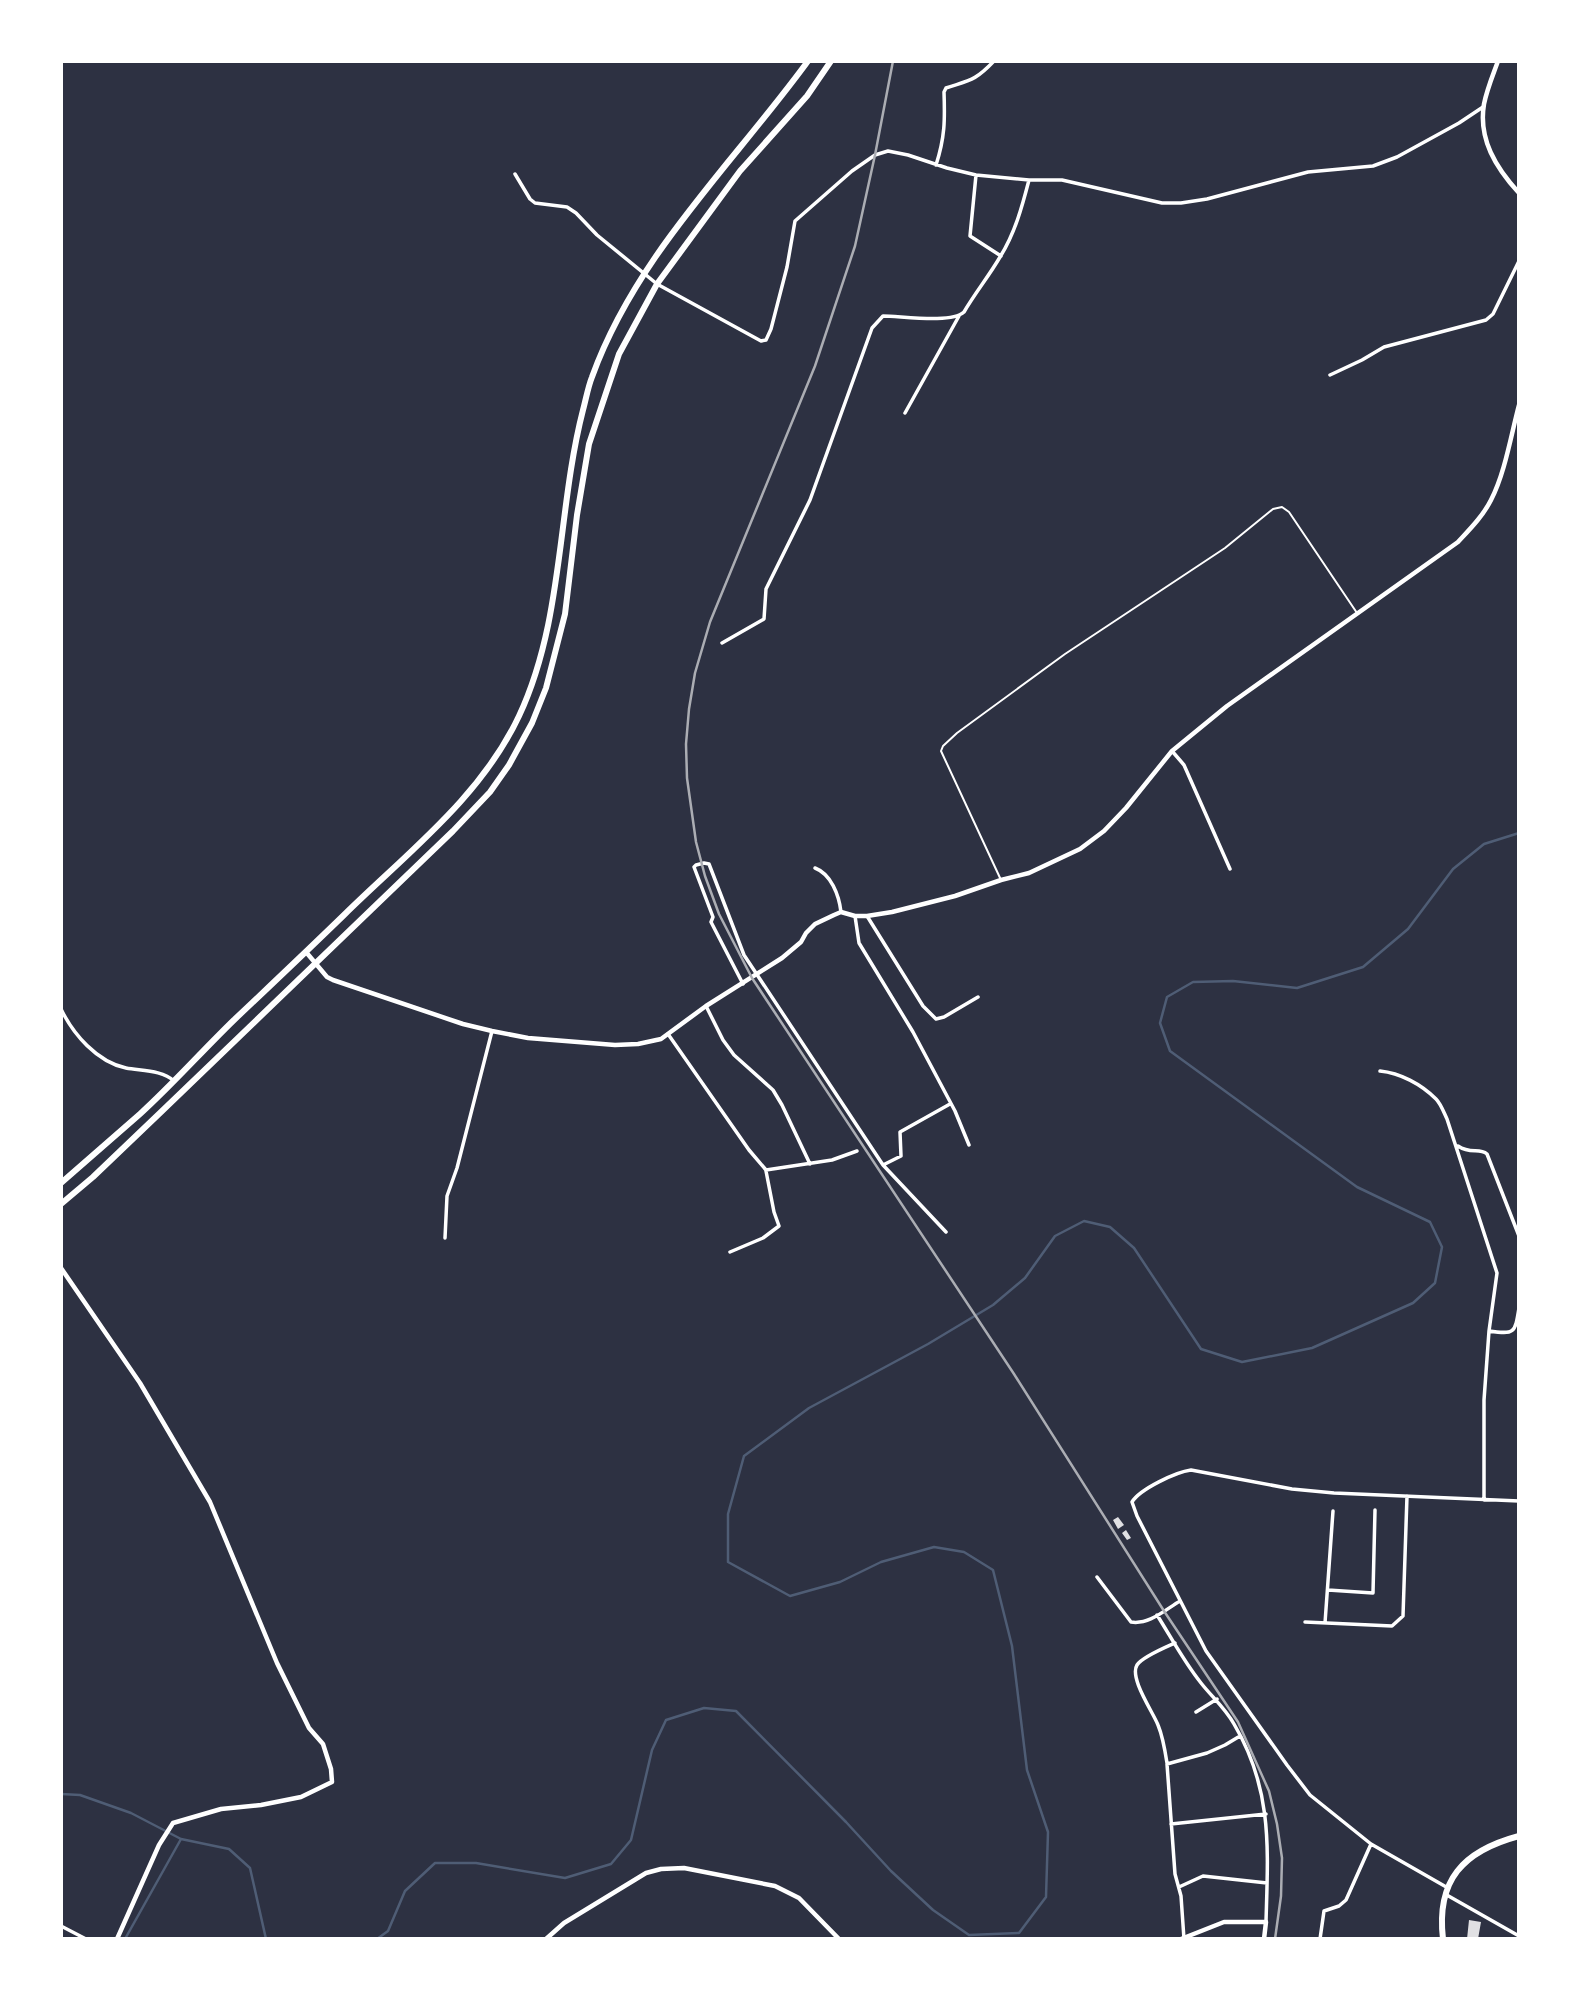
<svg xmlns="http://www.w3.org/2000/svg" width="1580" height="2000" font-family="Signika,sans-serif">
	<rect width="100%" height="100%" fill="#2d3142"/>
	<g fill="none" stroke-linecap="round" stroke-linejoin="round">
		<!-- stream -->
		<path stroke="#4f5d75" stroke-width="2.5" d="M 61,1794 L 80,1795 L 131,1813 L 181,1839 L 229,1849 L 250,1868 L 266,1939
			M 125,1939 L 181,1839
			M 377,1939 L 388,1931 L 405,1891 L 435,1863 L 476,1863 L 565,1878 L 611,1864 L 631,1840 L 652,1750 L 666,1720 L 704,1708 L 736,1711 L 846,1822 L 891,1871 L 933,1910 L 969,1935 L 1019,1933 L 1046,1897 L 1048,1832 L 1027,1770 L 1012,1646 L 993,1570 L 964,1552 L 934,1547 L 881,1562 L 840,1582 L 790,1596 L 728,1562 L 728,1514 L 744,1456 L 809,1408 L 928,1344 L 993,1305 L 1025,1278 L 1055,1236 L 1084,1221 L 1110,1227 L 1134,1248 L 1201,1349 L 1242,1362 L 1312,1348 L 1413,1303 L 1435,1283 L 1442,1247 L 1430,1222 L 1357,1187 L 1170,1051 L 1160,1023 L 1167,997 L 1193,982 L 1233,981 L 1297,988 L 1363,967 L 1408,929 L 1453,869 L 1484,844 L 1519,833"/>
	</g>
	<!-- building -->
	<path fill="#e0e0e3" d="M 1118,1517 L 1124,1525 L 1118,1529 L 1113,1520 Z
		M 1126,1530 L 1131,1538 L 1127,1540 L 1122,1533 Z
		M 1469,1920 L 1481,1922 L 1478,1939 L 1467,1939 Z"/>
	<g fill="none" stroke-linecap="round" stroke-linejoin="round">
		<!-- service -->
		<path stroke="#fff" stroke-width="2" d="M 1001,880 L 941,751 L 943,746 L 957,733 L 1065,654 L 1225,548 L 1273,509 L 1282,507 L 1289,512 L 1357,613"/>
		<!-- minor -->
		<path stroke="#fff" stroke-width="3.5" d="M 936,165 C 945,137 945,120 944,92 L 946,88 C 970,80 975,81 994,61
			M 515,174 L 530,199 L 535,203 L 567,207 L 576,213 L 597,235 L 657,284 L 761,341 L 766,340 L 771,329 L 787,267 L 795,221 L 852,171 L 875,155 L 888,151 L 908,155 L 947,168 L 976,175 L 1029,180 L 1062,180 L 1162,203 L 1181,203 L 1207,199 L 1308,172 L 1373,166 L 1397,157 L 1459,123 L 1483,107
			M 976,175 L 970,236 L 1001,256
			M 1330,375 L 1362,360 L 1384,347 L 1486,320 L 1493,314 L 1519,261
			M 905,413 L 959,316
			M 722,643 L 764,619 L 766,589 L 810,500 L 872,328 L 883,316 C 901,316 951,324 964,312 C 975,293 989,276 1000,257 C 1015,233 1022,207 1029,180
			M 1172,751 L 1184,765 L 1230,869
			M 815,868 C 831,874 839,895 841,912
			M 855,916 L 859,943 L 913,1032 L 955,1111 L 969,1145
			M 867,916 L 923,1006 L 936,1019 L 944,1017 L 978,997
			M 743,984 L 711,922 L 713,917 L 694,867 L 696,865 L 704,863 L 709,864 L 744,955 L 883,1165 L 946,1232
			M 706,1006 L 723,1040 L 734,1055 L 773,1090 L 782,1105 L 810,1164
			M 61,1009 C 73,1034 97,1062 126,1068 C 142,1071 162,1070 174,1081
			M 668,1034 L 749,1150 L 766,1170 L 832,1160 L 857,1151
			M 1380,1071 C 1400,1073 1421,1084 1436,1099 C 1441,1104 1444,1113 1447,1119 L 1497,1273 L 1489,1331 L 1484,1400 L 1484,1500
			M 1458,1146 C 1471,1155 1479,1147 1487,1154 L 1519,1236
			M 883,1165 L 901,1156 L 900,1132 L 950,1104
			M 445,1238 L 447,1196 L 457,1168 L 492,1031
			M 730,1252 L 763,1238 L 779,1226 L 774,1212 L 766,1171
			M 1489,1331 C 1515,1335 1515,1333 1519,1308
			M 1097,1577 L 1131,1622 C 1149,1625 1165,1610 1180,1601
			M 1328,1590 L 1373,1593 L 1375,1510
			M 1157,1615 C 1171,1637 1184,1662 1201,1683 C 1212,1697 1225,1708 1234,1724 C 1273,1790 1268,1849 1266,1922
			M 1305,1622 L 1392,1626 L 1403,1616 L 1407,1496
			M 1325,1623 L 1333,1511
			M 1196,1712 L 1217,1699
			M 1167,1763 C 1165,1750 1163,1737 1158,1725 C 1153,1712 1129,1678 1137,1665 C 1142,1657 1166,1647 1175,1643
			M 1171,1824 L 1266,1814
			M 1179,1887 L 1203,1876 L 1267,1883
			M 1448,1888 L 1371,1844 L 1310,1795 L 1287,1765 L 1206,1651 L 1137,1516 L 1132,1502 C 1140,1489 1176,1472 1191,1470 L 1292,1489 L 1334,1493 L 1519,1501
			M 1445,1894 L 1519,1936
			M 61,1926 L 86,1939
			M 1184,1939 L 1181,1896 L 1175,1874 L 1167,1764 L 1207,1753 L 1225,1745 L 1240,1736
			M 1320,1939 L 1324,1911 L 1339,1906 L 1346,1900 L 1371,1844"/>
		<!-- tertiary -->
		<path stroke="#fff" stroke-width="4.5" d="M 1498,61 C 1493,75 1487,89 1484,104 C 1478,139 1496,168 1519,193
			M 306,952 L 327,977 L 333,980 L 463,1024 L 492,1031 L 528,1038 L 615,1045 L 638,1044 L 661,1039 L 706,1006 L 782,958 L 801,942 L 806,933 L 815,924 L 834,915 L 841,912 L 855,916 L 867,916 L 892,912 L 955,896 L 1001,880 L 1029,873 L 1080,849 L 1104,831 L 1126,808 L 1172,751 L 1227,706 L 1458,542 C 1470,529 1483,516 1491,500 C 1505,473 1511,435 1519,405
			M 61,1268 L 140,1383 L 210,1502 L 277,1663 L 309,1728 L 323,1744 L 331,1769 L 332,1782 L 301,1797 L 261,1805 L 221,1809 L 173,1823 L 159,1845 L 117,1939
			M 546,1939 L 564,1923 L 646,1873 L 661,1869 L 684,1868 L 775,1886 L 799,1898 L 839,1939
			M 1181,1939 L 1224,1922 L 1266,1922 L 1264,1939"/>
		<!-- primary -->
		<path stroke="#fff" stroke-width="6" d="M 1443,1939 C 1436,1880 1463,1851 1519,1836"/>
		<!-- trunk -->
		<path stroke="#fff" stroke-width="6" d="M 61,1183 C 87,1160 114,1137 140,1114 C 173,1084 202,1051 234,1020 C 271,985 308,950 345,914 C 407,853 481,797 519,716 C 564,620 557,511 583,410 C 586,399 588,387 592,377 C 636,255 733,164 808,61
			M 61,1204 L 93,1177 L 161,1112 L 453,831 L 490,792 L 509,765 L 532,723 L 546,688 L 565,614 L 577,515 L 589,444 L 619,354 L 657,284 L 740,171 L 807,96 L 831,61"/>
		<!-- rail -->
		<path stroke="#abadb3" stroke-width="2.5" d="M 893,61 L 875,155 L 855,246 L 815,366 L 710,622 L 695,673 L 689,709 L 686,744 L 687,778 L 696,842 L 705,876 L 719,914 L 752,978 L 1014,1374 L 1164,1611 L 1238,1722 L 1269,1791 L 1277,1824 L 1282,1858 L 1281,1896 L 1275,1939"/>
	</g>
	<!-- border -->
	<rect width="1580" height="2000" fill="none" stroke="#ffffff" stroke-width="126"/>
</svg>
